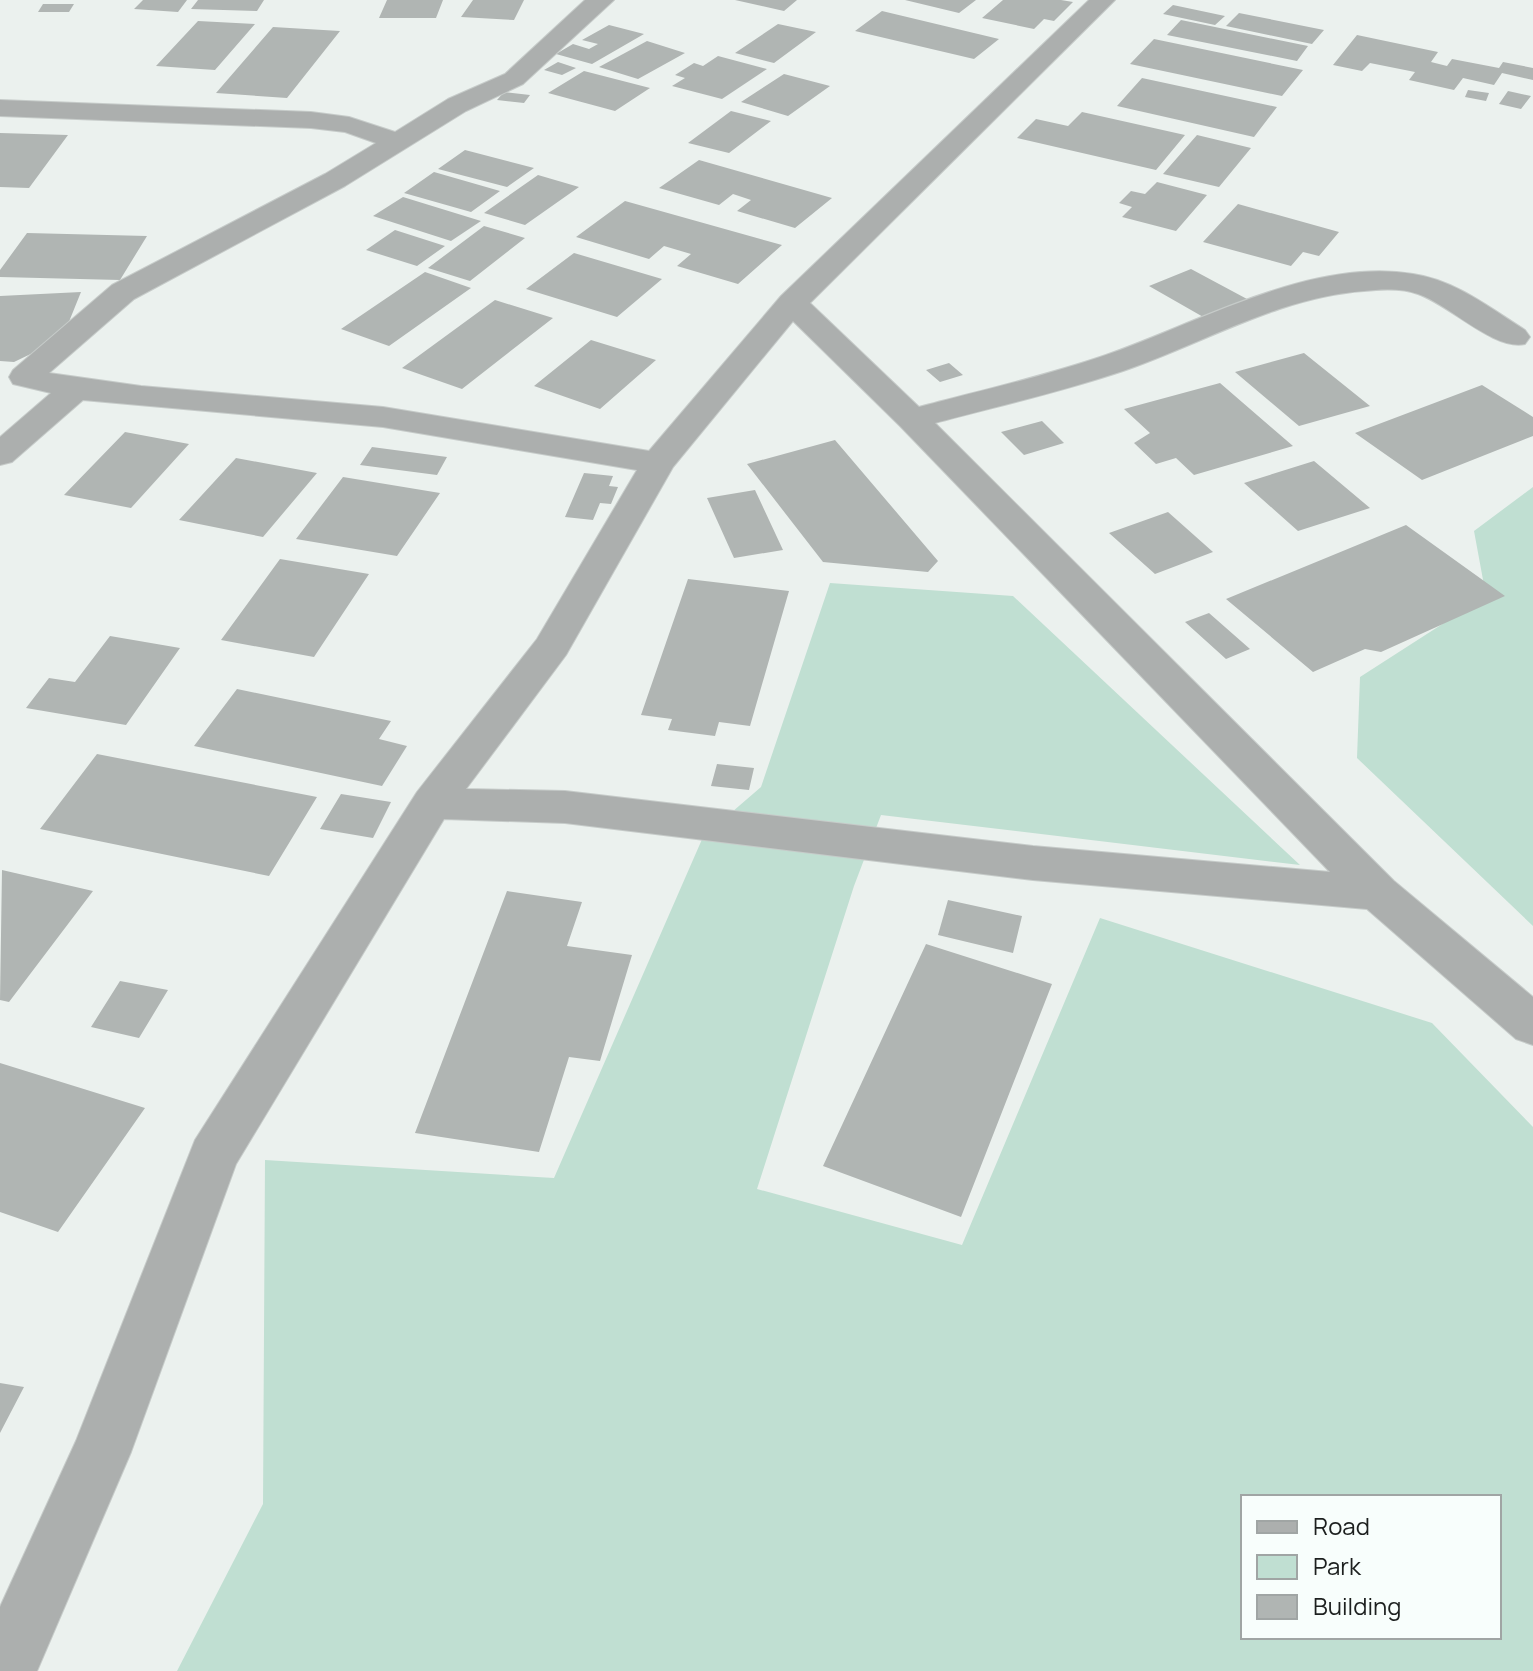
<svg xmlns="http://www.w3.org/2000/svg" width="1533" height="1671" font-family="Manrope,sans-serif">
	<rect width="100%" height="100%" fill="#ebf1ee"/>
	<!-- green -->
	<path fill="#c0dfd2" fill-rule="evenodd" d="M 1533,487 L 1533,926 L 1357,758 L 1360,677 L 1486,596 L 1474,531 Z
		M 830,583 L 1013,596 L 1300,865 L 881,815 L 854,886 L 757,1189 L 962,1245 L 1100,918 L 1432,1023 L 1533,1127 L 1533,1671 L 177,1671 L 263,1504 L 265,1160 L 554,1178 L 703,837 L 761,787 ZM 1243,1497 L 1499,1497 L 1499,1637 L 1243,1637 Z"/>
	<!-- building -->
	<path fill="#b0b5b3" d="M 143,0 L 187,0 L 178,12 L 134,9 Z
		M 198,0 L 264,0 L 257,11 L 191,9 Z
		M 387,0 L 443,0 L 436,18 L 379,18 Z
		M 473,0 L 524,0 L 514,20 L 461,17 Z
		M 735,0 L 797,0 L 784,11 Z
		M 905,0 L 976,0 L 959,13 Z
		M 1003,0 L 1061,0 L 1073,2 L 1054,21 L 1044,19 L 1034,29 L 982,18 Z
		M 43,4 L 74,4 L 69,12 L 38,12 Z
		M 1173,5 L 1225,16 L 1215,25 L 1163,14 Z
		M 882,11 L 999,39 L 974,59 L 855,31 Z
		M 1239,13 L 1324,30 L 1312,44 L 1226,26 Z
		M 1181,20 L 1308,46 L 1297,61 L 1167,35 Z
		M 198,21 L 255,24 L 215,70 L 156,66 Z
		M 778,24 L 816,32 L 774,63 L 735,53 Z
		M 609,25 L 644,34 L 592,64 L 556,54 L 573,44 L 589,49 L 598,44 L 582,40 Z
		M 273,27 L 340,31 L 287,98 L 216,93 Z
		M 1357,35 L 1438,52 L 1431,62 L 1447,66 L 1452,59 L 1499,68 L 1503,62 L 1533,68 L 1533,80 L 1502,73 L 1494,85 L 1463,78 L 1454,90 L 1409,80 L 1415,72 L 1370,63 L 1362,71 L 1333,65 Z
		M 1154,39 L 1303,70 L 1282,96 L 1130,64 Z
		M 647,41 L 685,53 L 638,79 L 599,67 Z
		M 718,56 L 767,69 L 722,99 L 672,86 L 685,78 L 675,75 L 694,63 L 703,66 Z
		M 558,62 L 576,68 L 562,75 L 544,70 Z
		M 584,71 L 650,88 L 615,111 L 548,93 Z
		M 784,74 L 830,86 L 788,116 L 741,102 Z
		M 1142,78 L 1277,107 L 1254,137 L 1117,106 Z
		M 1468,90 L 1489,93 L 1486,101 L 1465,97 Z
		M 1508,91 L 1531,96 L 1521,109 L 1499,104 Z
		M 504,92 L 530,95 L 524,103 L 497,100 Z
		M 731,111 L 771,121 L 729,153 L 688,143 Z
		M 1082,112 L 1185,135 L 1156,170 L 1017,138 L 1036,119 L 1068,126 Z
		M 0,133 L 68,135 L 29,188 L 0,187 Z
		M 1197,135 L 1251,148 L 1219,187 L 1163,174 Z
		M 465,150 L 534,168 L 507,187 L 438,169 Z
		M 699,160 L 832,198 L 795,228 L 737,211 L 751,200 L 733,194 L 719,205 L 659,188 Z
		M 434,172 L 500,191 L 471,212 L 404,193 Z
		M 538,175 L 579,187 L 525,225 L 484,213 Z
		M 1157,182 L 1207,195 L 1176,231 L 1122,217 L 1132,207 L 1119,203 L 1131,191 L 1145,194 Z
		M 403,197 L 481,221 L 451,241 L 373,216 Z
		M 625,201 L 782,245 L 738,284 L 677,266 L 691,254 L 664,246 L 649,259 L 576,237 Z
		M 1238,204 L 1339,232 L 1319,256 L 1303,252 L 1291,266 L 1203,242 Z
		M 484,226 L 525,238 L 470,281 L 428,268 Z
		M 395,230 L 445,246 L 417,266 L 366,250 Z
		M 27,233 L 147,236 L 120,280 L 0,277 L 0,270 Z
		M 574,253 L 662,279 L 617,317 L 526,289 Z
		M 1191,269 L 1247,299 L 1205,318 L 1149,286 Z
		M 425,272 L 471,288 L 389,346 L 341,329 Z
		M 81,292 L 62,339 L 14,362 L 0,361 L 0,296 Z
		M 495,300 L 553,318 L 462,389 L 402,368 Z
		M 591,340 L 656,360 L 600,409 L 534,386 Z
		M 1304,353 L 1370,406 L 1299,426 L 1235,372 Z
		M 949,363 L 963,375 L 940,382 L 926,370 Z
		M 1220,383 L 1293,446 L 1194,475 L 1176,458 L 1156,464 L 1134,443 L 1150,433 L 1124,409 Z
		M 1482,385 L 1533,417 L 1533,436 L 1422,480 L 1355,433 Z
		M 1042,421 L 1064,443 L 1024,455 L 1001,432 Z
		M 125,432 L 189,444 L 131,508 L 64,495 Z
		M 835,440 L 938,561 L 928,572 L 823,562 L 747,464 Z
		M 372,447 L 447,457 L 437,475 L 360,465 Z
		M 236,458 L 317,473 L 263,537 L 179,520 Z
		M 1314,461 L 1370,508 L 1298,531 L 1244,483 Z
		M 584,473 L 613,476 L 609,486 L 618,487 L 611,504 L 600,503 L 593,520 L 565,517 Z
		M 343,477 L 440,493 L 397,556 L 296,539 Z
		M 755,490 L 783,550 L 734,558 L 707,498 Z
		M 1168,512 L 1213,552 L 1155,574 L 1109,533 Z
		M 1406,525 L 1505,596 L 1381,652 L 1365,649 L 1313,672 L 1226,599 Z
		M 280,559 L 369,574 L 314,657 L 221,640 Z
		M 688,579 L 789,591 L 750,726 L 719,722 L 715,736 L 668,730 L 672,719 L 641,715 Z
		M 1209,613 L 1250,649 L 1226,659 L 1185,622 Z
		M 110,636 L 180,648 L 126,725 L 26,708 L 49,678 L 75,682 Z
		M 237,689 L 391,721 L 379,739 L 407,746 L 382,786 L 194,746 Z
		M 97,754 L 317,797 L 269,876 L 40,829 Z
		M 717,764 L 754,768 L 749,790 L 711,786 Z
		M 341,794 L 391,802 L 373,838 L 320,829 Z
		M 2,870 L 93,891 L 9,1002 L 0,1000 Z
		M 507,891 L 582,902 L 567,946 L 632,955 L 600,1061 L 569,1057 L 539,1152 L 415,1133 Z
		M 948,900 L 1022,916 L 1013,953 L 938,935 Z
		M 926,944 L 1052,984 L 961,1217 L 823,1166 Z
		M 120,981 L 168,990 L 139,1038 L 91,1027 Z
		M 0,1063 L 145,1108 L 58,1232 L 0,1212 Z
		M 0,1383 L 24,1387 L 0,1433 Z"/>
	<g fill="none" stroke-linecap="round" stroke-linejoin="round">
		<defs>
			<path id="street" d="M 585,0 L 614,0 L 523,84 L 466,111 L 345,186 L 134,299 L 49,373 L 141,386 L 383,407 L 649,451 L 781,296 L 1089,0 L 1115,0 L 810,303 L 919,407 C 979,391 1041,377 1100,357 C 1195,325 1310,257 1413,274 C 1455,280 1490,308 1525,330 L 1530,337 L 1525,344 C 1494,351 1450,305 1418,294 C 1402,288 1381,289 1364,291 C 1279,297 1202,344 1123,371 C 1061,392 998,406 935,423 L 1394,881 L 1533,997 L 1533,1045 L 1516,1039 L 1367,909 L 1033,880 L 565,823 L 444,819 L 236,1164 L 131,1452 L 37,1671 L 0,1671 L 0,1607 L 76,1441 L 195,1140 L 417,792 L 537,639 L 637,470 L 383,427 L 83,400 L 12,462 L 0,465 L 0,437 L 51,393 L 13,384 L 9,377 L 13,370 L 112,285 L 325,174 L 376,143 L 345,132 L 311,128 L 0,116 L 0,100 L 311,112 L 349,117 L 395,132 L 448,99 L 505,74 ZM 793,321 L 900,426 L 1330,872 L 1033,846 L 565,791 L 466,789 L 566,655 L 673,467 Z"/>
		</defs>
		<!-- street casing -->
		<use href="#street" stroke="#c6cbc9" stroke-width="2"/>
		<!-- street -->
		<use href="#street" fill="#acafae" fill-rule="evenodd"/>
	</g>
	<!-- legend -->
	<rect x="1241" y="1495" width="260" height="144" fill="#f8fefc" stroke="#a0a5a4" stroke-width="2"/>
	<rect x="1257" y="1521" width="40" height="12" fill="#acafae" stroke="#a0a5a4" stroke-width="2"/>
	<text x="1313" y="1535" font-size="24" fill="#1d201f">Road</text>
	<rect x="1257" y="1555" width="40" height="24" fill="#c0dfd2" stroke="#a0a5a4" stroke-width="2"/>
	<text x="1313" y="1575" font-size="24" fill="#1d201f">Park</text>
	<rect x="1257" y="1595" width="40" height="24" fill="#b0b5b3" stroke="#a0a5a4" stroke-width="2"/>
	<text x="1313" y="1615" font-size="24" fill="#1d201f">Building</text>
</svg>
